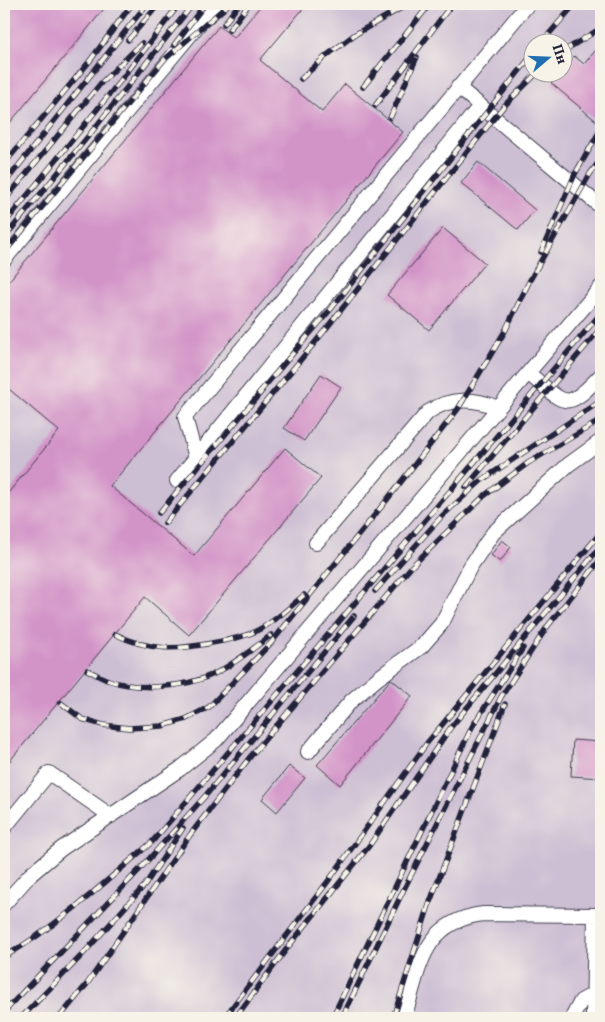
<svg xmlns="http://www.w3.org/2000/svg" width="605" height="1022" font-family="Vollkorn,serif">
	<rect width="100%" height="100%" fill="#f7f3e8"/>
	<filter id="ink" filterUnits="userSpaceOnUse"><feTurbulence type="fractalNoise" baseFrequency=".02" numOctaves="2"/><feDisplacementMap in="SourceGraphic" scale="10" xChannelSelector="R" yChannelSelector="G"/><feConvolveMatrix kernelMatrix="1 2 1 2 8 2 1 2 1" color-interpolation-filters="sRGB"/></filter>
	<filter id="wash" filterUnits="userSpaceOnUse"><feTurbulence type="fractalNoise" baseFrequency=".0096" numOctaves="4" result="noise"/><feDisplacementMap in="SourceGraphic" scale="20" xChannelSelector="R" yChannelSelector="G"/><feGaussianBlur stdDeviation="1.12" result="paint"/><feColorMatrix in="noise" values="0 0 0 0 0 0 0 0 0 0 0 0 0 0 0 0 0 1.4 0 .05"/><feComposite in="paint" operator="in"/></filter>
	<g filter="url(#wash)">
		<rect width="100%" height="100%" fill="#f0e4c9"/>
		<!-- industrial -->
		<path fill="#ccbed3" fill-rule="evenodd" d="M 4,4 L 601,4 L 601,910 L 589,1018 L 4,1018 ZM 532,42 L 562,42 L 562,72 L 532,72 Z"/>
		<g id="blocks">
			<!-- building -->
			<path fill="#d293c7" d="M 4,4 L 108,4 L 4,130 Z
				M 262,4 L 307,4 L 260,60 L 322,112 L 345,84 L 403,132 L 110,486 L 194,556 L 285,448 L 321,478 L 189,635 L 145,597 L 4,768 L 4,498 L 59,431 L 4,385 L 4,287 L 219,26 L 234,38 Z
				M 601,44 L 601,125 L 551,83 L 562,72 L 574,56 L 584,64 Z
				M 478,162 L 535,210 L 518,230 L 461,183 Z
				M 443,228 L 485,263 L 429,330 L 387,295 Z
				M 321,374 L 341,387 L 304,441 L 284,428 Z
				M 502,540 L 511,547 L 500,562 L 491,555 Z
				M 391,679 L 412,696 L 340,785 L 317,765 Z
				M 573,740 L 601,742 L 601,778 L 571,776 Z
				M 289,766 L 305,778 L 277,812 L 262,799 Z"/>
		</g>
	</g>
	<g filter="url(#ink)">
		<use href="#blocks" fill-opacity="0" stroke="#413f50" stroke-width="1"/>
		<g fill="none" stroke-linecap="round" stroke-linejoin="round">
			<defs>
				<path id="minor" d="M 458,87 L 601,207
					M 4,260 L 200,23 L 221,4
					M 528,373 C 566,404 564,414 601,375
					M 196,458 L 185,417 L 528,4
					M 177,481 L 480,106
					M 316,543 L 428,412 C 450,397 475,398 498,408
					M 308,752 L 351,701 L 378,678 L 422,646 L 442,623 L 470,567 L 493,533 L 568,465 L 601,441
					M 4,828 L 49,773 L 111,816
					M 4,904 L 30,875 L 61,849 L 180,769 L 216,740 L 601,287
					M 404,1018 C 420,969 421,922 483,914 L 601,915
					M 572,1018 L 581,1001 L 594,994
					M 593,1018 L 595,915"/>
			</defs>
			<!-- minor casing -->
			<use href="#minor" stroke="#413f50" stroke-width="16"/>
			<!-- minor -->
			<use href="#minor" stroke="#fff" stroke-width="14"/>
			<defs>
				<path id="rail" d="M 224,24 L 239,4
					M 229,30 L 249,4
					M 128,40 L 159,4
					M 542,42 L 575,4
					M 174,45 L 205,4
					M 562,52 L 601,28
					M 301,79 L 326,56 L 354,35 L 408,4
					M 363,87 L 430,4
					M 375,106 L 452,4
					M 390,118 L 417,57
					M 4,164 L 89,62 L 132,4
					M 4,184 L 147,4
					M 4,201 L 101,83 L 142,43
					M 4,224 L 121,80 L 174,11
					M 4,238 L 90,134 L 193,4
					M 541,252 L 575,174 L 601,129
					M 4,253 L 164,60 L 229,4
					M 258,394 L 331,309 L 532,55
					M 466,487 L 601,328
					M 159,513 L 262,391
					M 165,523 L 317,340 L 503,107 L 538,72
					M 375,591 L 442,516 L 482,480 L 601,401
					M 115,634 C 151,652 178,650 217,642 C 229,640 243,637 254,632 C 272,624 289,608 304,595
					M 87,670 C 94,673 101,678 108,680 C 139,691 184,688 214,674 C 234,664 253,649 271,635
					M 61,703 L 82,719 L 103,725 L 129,728 L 162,726 L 186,719 L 209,707 L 271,643 L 386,501 L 458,409 L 505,331 L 530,280 L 590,174 L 601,159
					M 4,957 C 59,925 104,883 152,842 L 601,313
					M 4,1012 L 140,869 L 206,795 L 354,616
					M 21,1018 L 83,954 L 145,885 L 183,828
					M 59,1018 L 87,984 L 190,835 L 250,757 L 412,566 L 484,496 L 528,463 L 601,420
					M 224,1018 L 329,880 L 427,743 L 601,532
					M 235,1018 L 288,947 L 369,846 L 451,727 L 601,546
					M 332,1018 L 472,727 L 523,648
					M 342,1018 L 403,891 L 501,697 L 547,627 L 601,559
					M 393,1018 L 430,902 L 505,704"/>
			</defs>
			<!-- rail casing -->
			<use href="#rail" stroke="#22223b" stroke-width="5.5"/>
			<!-- rail -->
			<use href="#rail" stroke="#f7f3e8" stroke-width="4" stroke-dasharray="11" stroke-linecap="butt"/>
		</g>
	</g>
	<!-- margin -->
	<rect width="605" height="1022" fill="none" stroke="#f7f3e8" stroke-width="20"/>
	<!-- north arrow -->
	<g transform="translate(548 58) rotate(71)"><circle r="24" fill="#f7f3e8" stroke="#a29fa3"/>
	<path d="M0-4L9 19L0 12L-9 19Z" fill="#1f6fb2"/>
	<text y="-8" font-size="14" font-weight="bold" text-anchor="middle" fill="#22223b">Пн</text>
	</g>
</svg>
